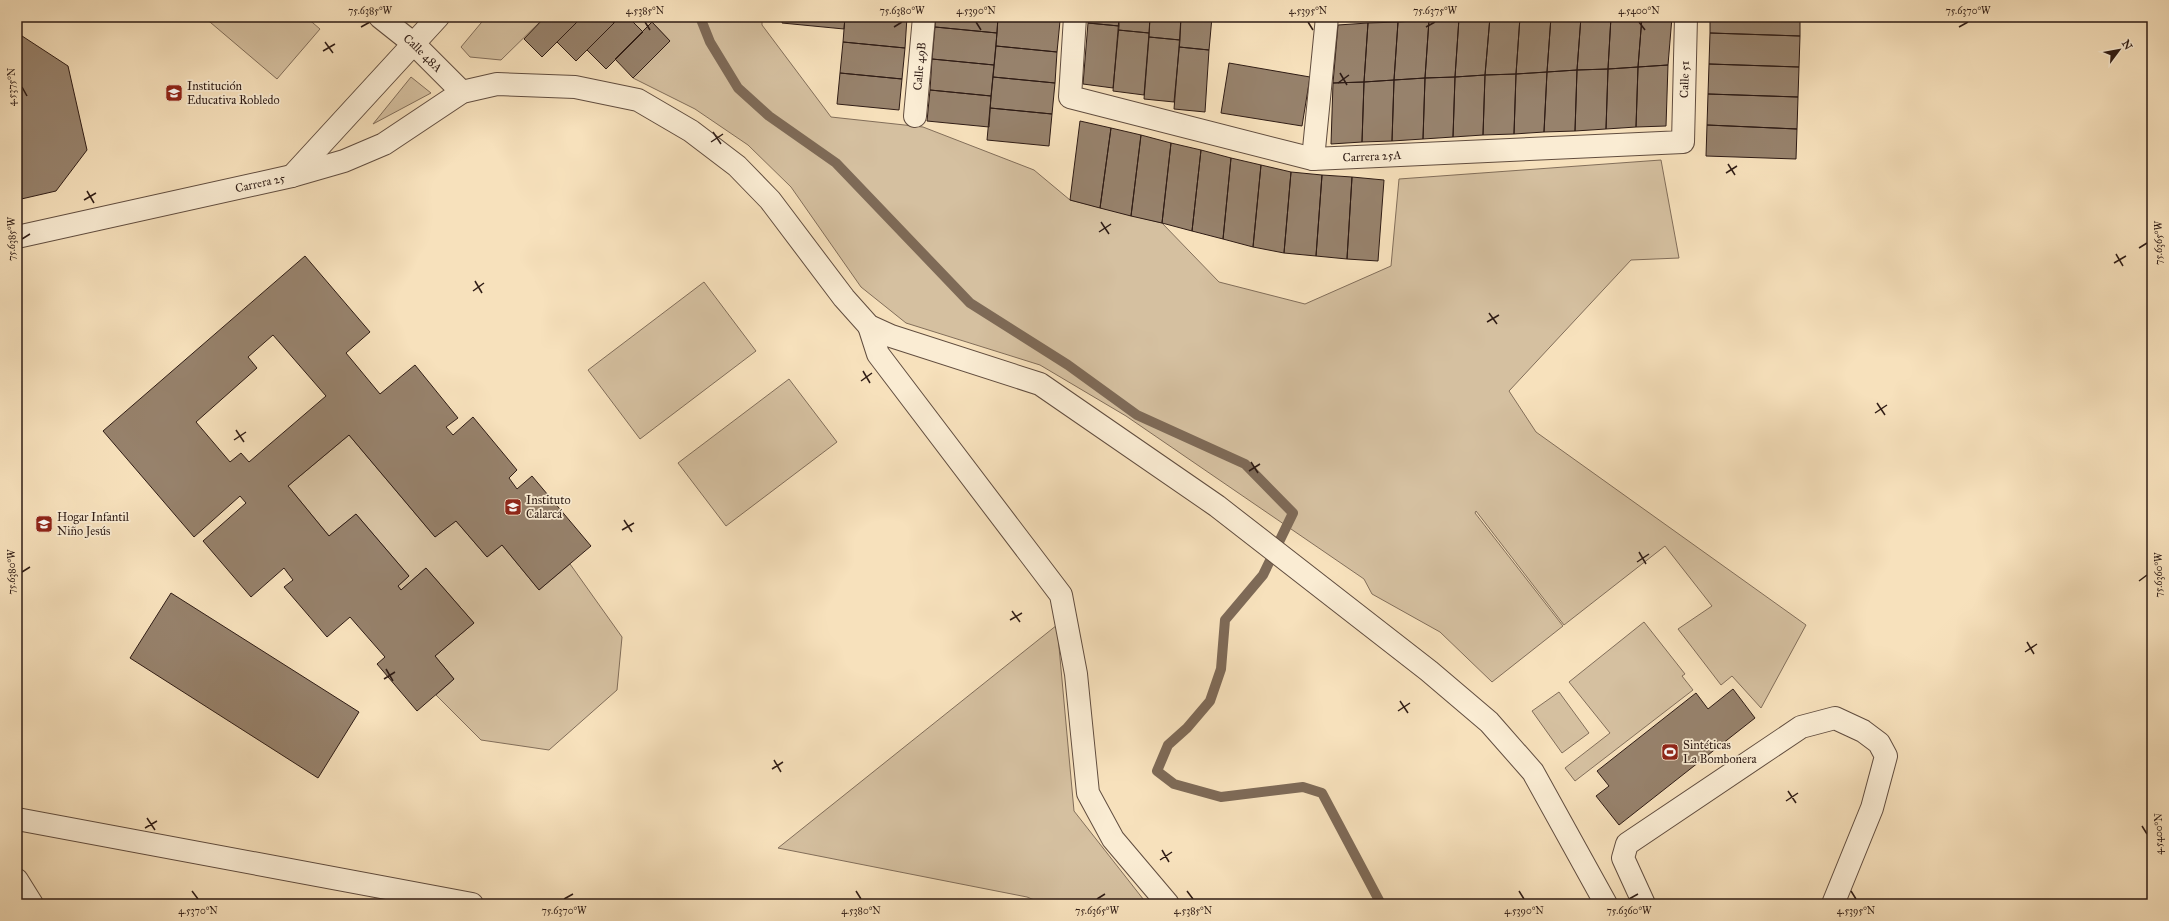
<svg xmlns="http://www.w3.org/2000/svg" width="2169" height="921" font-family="'IM FELL Great Primer',serif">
	<rect width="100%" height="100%" fill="#f7e1bc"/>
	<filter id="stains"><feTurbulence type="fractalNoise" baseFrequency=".005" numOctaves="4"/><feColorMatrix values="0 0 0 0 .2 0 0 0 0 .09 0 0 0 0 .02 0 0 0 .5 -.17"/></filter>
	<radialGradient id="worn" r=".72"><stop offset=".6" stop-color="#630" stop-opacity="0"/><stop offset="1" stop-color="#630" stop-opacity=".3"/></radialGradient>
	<!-- green -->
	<path fill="#d5c0a0" stroke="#826e5a" d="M 204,17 L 306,17 L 320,29 L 277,79 Z
		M 486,17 L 545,17 L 501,60 L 470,57 L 461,47 Z
		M 628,17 L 762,17 L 762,25 L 831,117 L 923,127 L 1034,170 L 1070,200 L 1162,223 L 1219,282 L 1305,304 L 1391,266 L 1399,179 L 1661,160 L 1679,258 L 1631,260 L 1509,391 L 1536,432 L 1806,625 L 1761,708 L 1732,676 L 1721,685 L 1678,629 L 1712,606 L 1665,546 L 1564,625 L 1476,511 L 1475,513 L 1563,626 L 1492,682 L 1440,632 L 1372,594 L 1364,579 L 1126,416 L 1040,365 L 906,323 L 861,287 L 791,187 L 748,145 L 695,109 L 633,78 L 670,41 L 652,22 L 643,32 Z
		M 411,77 L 431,93 L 373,124 Z
		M 704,282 L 756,351 L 640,439 L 588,370 Z
		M 789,379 L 837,442 L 726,526 L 678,463 Z
		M 349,435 L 435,537 L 456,521 L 487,557 L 502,545 L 539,590 L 570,564 L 622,637 L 617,690 L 549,750 L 481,740 L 436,695 L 454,679 L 435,656 L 474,623 L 426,568 L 401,590 L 398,586 L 409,576 L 356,514 L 329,536 L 288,486 Z
		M 1644,622 L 1685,674 L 1682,676 L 1693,690 L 1575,781 L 1565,768 L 1610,733 L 1569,682 Z
		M 1057,625 L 1074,811 L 1147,904 L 1044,904 L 1027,897 L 778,848 Z
		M 1559,692 L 1589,733 L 1562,753 L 1532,711 Z"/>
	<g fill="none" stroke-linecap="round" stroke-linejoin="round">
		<!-- stream -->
		<path stroke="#7e6a57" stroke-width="10" d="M 700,17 L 710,42 L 738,88 L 769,116 L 836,163 L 970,303 L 1068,365 L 1137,415 L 1245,464 L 1293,513 L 1263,575 L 1225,620 L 1221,669 L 1210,701 L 1187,728 L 1168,745 L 1157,771 L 1174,784 L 1221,797 L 1303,787 L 1322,793 L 1381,904"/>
	</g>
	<!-- building -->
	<path fill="#97826c" stroke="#2f1c15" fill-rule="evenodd" d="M 545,17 L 576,17 L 579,20 L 542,57 L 524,39 Z
		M 582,17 L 607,17 L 614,23 L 576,61 L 557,42 Z
		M 620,17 L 628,17 L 643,32 L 606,69 L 587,50 Z
		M 783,17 L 845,17 L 844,29 L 782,23 Z
		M 845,17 L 907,17 L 905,48 L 843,42 Z
		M 936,17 L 998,17 L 997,33 L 935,27 Z
		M 998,17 L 1060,21 L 1057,52 L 996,46 Z
		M 1029,17 L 1061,17 L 1060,21 Z
		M 1088,17 L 1119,17 L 1119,26 L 1088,23 Z
		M 1119,17 L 1150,17 L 1149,33 L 1118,30 Z
		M 1150,17 L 1181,17 L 1180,40 L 1149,37 Z
		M 1181,17 L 1212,17 L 1209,50 L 1179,47 Z
		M 1490,17 L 1520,17 L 1516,74 L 1485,75 Z
		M 1490,17 L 1485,75 L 1455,77 L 1459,18 Z
		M 1520,17 L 1551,17 L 1547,72 L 1516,74 Z
		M 1551,17 L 1581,17 L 1577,70 L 1547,72 Z
		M 1581,17 L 1611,17 L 1608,69 L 1577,70 Z
		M 1611,17 L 1642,17 L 1638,67 L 1608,69 Z
		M 1642,17 L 1672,17 L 1668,65 L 1638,67 Z
		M 1710,17 L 1800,17 L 1800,36 L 1710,33 Z
		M 1459,18 L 1455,77 L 1425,78 L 1429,20 Z
		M 1429,20 L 1425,78 L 1394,80 L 1398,22 Z
		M 652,22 L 670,41 L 633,78 L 615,59 Z
		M 1398,22 L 1394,80 L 1364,82 L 1368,23 Z
		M 1088,23 L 1119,26 L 1113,88 L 1083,84 Z
		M 1368,23 L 1364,82 L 1333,83 L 1338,25 Z
		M 935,27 L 997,33 L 994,65 L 932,59 Z
		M 1118,30 L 1149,33 L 1144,95 L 1113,91 Z
		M 1710,33 L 1800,36 L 1799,67 L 1709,64 Z
		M 19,34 L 68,66 L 87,150 L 56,191 L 17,200 L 17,35 Z
		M 1149,37 L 1180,40 L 1174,102 L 1144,99 Z
		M 843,42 L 905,48 L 902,79 L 840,73 Z
		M 996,46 L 1057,52 L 1055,83 L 993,77 Z
		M 1179,47 L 1209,50 L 1205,112 L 1174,109 Z
		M 932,59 L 994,65 L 991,96 L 930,90 Z
		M 1229,63 L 1310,77 L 1302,126 L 1221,113 Z
		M 1709,64 L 1799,67 L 1798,97 L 1708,94 Z
		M 1668,65 L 1666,126 L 1636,127 L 1638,67 Z
		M 1638,67 L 1636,127 L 1606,129 L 1608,69 Z
		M 1608,69 L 1606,129 L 1575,131 L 1577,70 Z
		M 1577,70 L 1575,131 L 1544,132 L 1547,72 Z
		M 1547,72 L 1544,132 L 1514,134 L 1516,74 Z
		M 840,73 L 902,79 L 899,110 L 837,104 Z
		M 1516,74 L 1514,134 L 1483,135 L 1485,75 Z
		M 1485,75 L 1483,135 L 1453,137 L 1455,77 Z
		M 993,77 L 1055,83 L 1052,114 L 990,108 Z
		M 1455,77 L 1453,137 L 1423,139 L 1425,78 Z
		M 1425,78 L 1423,139 L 1392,141 L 1394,80 Z
		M 1394,80 L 1392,141 L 1362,142 L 1364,82 Z
		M 1364,82 L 1362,142 L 1331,144 L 1333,83 Z
		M 930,90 L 991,96 L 989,127 L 927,121 Z
		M 1708,94 L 1798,97 L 1797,129 L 1707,125 Z
		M 990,108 L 1052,114 L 1049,146 L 987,140 Z
		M 1080,121 L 1111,128 L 1100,208 L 1070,200 Z
		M 1707,125 L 1797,129 L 1796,159 L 1706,156 Z
		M 1111,128 L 1141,135 L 1131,216 L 1100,208 Z
		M 1141,135 L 1171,143 L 1162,223 L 1131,216 Z
		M 1171,143 L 1201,150 L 1192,231 L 1162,223 Z
		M 1201,150 L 1231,158 L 1223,239 L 1192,231 Z
		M 1231,158 L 1261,165 L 1253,247 L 1223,239 Z
		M 1261,165 L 1291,172 L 1284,253 L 1253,247 Z
		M 1291,172 L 1322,175 L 1316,256 L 1284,253 Z
		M 1322,175 L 1352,177 L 1347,259 L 1316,256 Z
		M 1352,177 L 1384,180 L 1378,261 L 1347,259 Z
		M 305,256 L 370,332 L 346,353 L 380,394 L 415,365 L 458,418 L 446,427 L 453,435 L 473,417 L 517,470 L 509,478 L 517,489 L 532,476 L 591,546 L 539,590 L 502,545 L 487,557 L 456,521 L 435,537 L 349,435 L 288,486 L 329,536 L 356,514 L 409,576 L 398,586 L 401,590 L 426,568 L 474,623 L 435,656 L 454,679 L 417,711 L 377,664 L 385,657 L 350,617 L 327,637 L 284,587 L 293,580 L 284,568 L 251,597 L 203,541 L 246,503 L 240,496 L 194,537 L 103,431 ZM 273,335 L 326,396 L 249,462 L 241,453 L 230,462 L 196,422 L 257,368 L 248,357 Z
		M 171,593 L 359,712 L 318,778 L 130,658 Z
		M 1733,689 L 1755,718 L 1619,825 L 1596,796 L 1609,786 L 1597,771 L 1696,693 L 1708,709 Z"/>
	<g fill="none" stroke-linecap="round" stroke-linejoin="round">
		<defs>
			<g id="minor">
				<path id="s1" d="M 380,17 L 414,44 L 462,92"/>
				<path id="s2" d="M 1075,17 L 1070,97 L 1313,159 L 1683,142 L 1686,17"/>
				<path id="s3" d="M 915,116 L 924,17"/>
				<path d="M 1313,159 L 1327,17"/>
				<path d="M 292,176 L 438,17"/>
				<path id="s4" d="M 17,237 L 292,176 L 344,161 L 384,144 L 462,92 L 497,84 L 575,87 L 638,100 L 691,131 L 737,166 L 770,200 L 844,298 L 869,326 L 891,336 L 1040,384 L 1217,506 L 1429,671 L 1489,722 L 1533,772 L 1606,904"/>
				<path d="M 869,326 L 878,354 L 1061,595 L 1076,674 L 1088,793 L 1113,839 L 1168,904"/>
				<path d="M 17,819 L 472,904"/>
				<path d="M 17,880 L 32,904"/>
				<path d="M 1644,904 L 1623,858 L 1627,844 L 1801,727 L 1835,718 L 1863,731 L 1879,743 L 1886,756 L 1872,808 L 1833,904"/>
			</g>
		</defs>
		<!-- minor casing -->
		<use href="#minor" stroke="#614d3f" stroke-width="24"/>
		<!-- minor -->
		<use href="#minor" stroke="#faecd3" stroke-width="22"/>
	</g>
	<!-- ticks -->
	<path fill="none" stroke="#2f1c15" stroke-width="1.5" d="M 645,22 L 650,30M 976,22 L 981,30M 1308,22 L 1313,30M 1639,22 L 1645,30M 361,27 L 370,22M 894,27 L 902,22M 1426,27 L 1435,22M 1959,27 L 1968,22M 325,42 L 333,53M 323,51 L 335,44M 1340,73 L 1347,85M 1338,83 L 1349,75M 22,87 L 27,96M 713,132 L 721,144M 711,142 L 723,134M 1728,164 L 1735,175M 1726,173 L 1737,166M 87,191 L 94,203M 84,200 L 96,193M 1101,222 L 1109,234M 1099,232 L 1111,224M 22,239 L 30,234M 2139,248 L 2147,243M 2116,254 L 2123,266M 2114,263 L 2126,256M 475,281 L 482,293M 473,291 L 484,283M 1489,313 L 1497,324M 1487,322 L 1499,315M 863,371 L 870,383M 861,381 L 872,373M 1877,403 L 1885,415M 1875,413 L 1887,405M 236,430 L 244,442M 234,440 L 246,432M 1251,462 L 1258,473M 1249,471 L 1260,464M 624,520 L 632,532M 622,530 L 634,523M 1639,552 L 1646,564M 1637,562 L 1649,554M 22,572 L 30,567M 2139,581 L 2147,575M 1012,611 L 1020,622M 1010,620 L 1022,613M 2027,642 L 2034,654M 2025,652 L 2037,644M 386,669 L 393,681M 384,679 L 395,672M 1400,701 L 1408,713M 1398,711 L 1410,703M 774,760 L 781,772M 772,769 L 783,762M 1788,791 L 1796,803M 1786,801 L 1798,793M 147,818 L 155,830M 2142,826 L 2147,834M 145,828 L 157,821M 1162,850 L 1169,862M 1160,860 L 1172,852M 192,891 L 198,899M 856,891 L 861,899M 1187,891 L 1193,899M 1519,891 L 1524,899M 1851,891 L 1856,899M 564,899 L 573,894M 1097,899 L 1105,894M 1629,899 L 1638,894"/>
	<!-- icons -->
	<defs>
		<symbol id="university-square" viewBox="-11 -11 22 22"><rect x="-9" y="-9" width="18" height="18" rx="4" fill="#8f2418" stroke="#faecd3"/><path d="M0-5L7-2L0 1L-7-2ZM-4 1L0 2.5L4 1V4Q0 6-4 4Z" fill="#fff"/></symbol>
		<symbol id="school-square" viewBox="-11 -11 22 22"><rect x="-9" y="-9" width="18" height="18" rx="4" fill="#8f2418" stroke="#faecd3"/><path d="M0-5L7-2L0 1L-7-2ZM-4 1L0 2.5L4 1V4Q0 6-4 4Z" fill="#fff"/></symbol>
		<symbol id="stadium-square" viewBox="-11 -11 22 22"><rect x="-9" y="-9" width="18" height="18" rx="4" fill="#8f2418" stroke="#faecd3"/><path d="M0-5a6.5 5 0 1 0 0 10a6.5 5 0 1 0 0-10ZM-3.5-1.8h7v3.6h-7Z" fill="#fff"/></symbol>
	</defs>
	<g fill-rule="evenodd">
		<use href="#university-square" x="164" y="83" width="20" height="20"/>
		<use href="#university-square" x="503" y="497" width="20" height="20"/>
		<use href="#school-square" x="34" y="514" width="20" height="20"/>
		<use href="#stadium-square" x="1660" y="742" width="20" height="20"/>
	</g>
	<g text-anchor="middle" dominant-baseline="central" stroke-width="3.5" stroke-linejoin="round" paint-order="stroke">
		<!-- street labels -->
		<g font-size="12" fill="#2f1c15" stroke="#faecd3">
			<text stroke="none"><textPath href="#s1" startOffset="56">Calle 48A</textPath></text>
			<text stroke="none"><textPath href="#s3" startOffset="50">Calle 49B</textPath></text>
			<text stroke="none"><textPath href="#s2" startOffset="764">Calle 51</textPath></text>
			<text stroke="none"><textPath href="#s2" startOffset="390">Carrera 25A</textPath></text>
			<text stroke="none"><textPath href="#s4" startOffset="249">Carrera 25</textPath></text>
		</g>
		<!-- poi labels -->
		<g font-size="12" fill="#2f1c15" stroke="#faecd3" text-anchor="start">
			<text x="187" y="86">Institución<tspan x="187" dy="14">Educativa Robledo</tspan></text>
			<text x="526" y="500">Instituto<tspan x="526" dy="14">Calarcá</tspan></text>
			<text x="57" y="517">Hogar Infantil<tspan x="57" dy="14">Niño Jesús</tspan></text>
			<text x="1683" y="745">Sintéticas<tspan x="1683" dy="14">La Bombonera</tspan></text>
		</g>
	</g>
	<!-- margin -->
	<rect width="2169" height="921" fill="none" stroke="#f7e1bc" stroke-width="44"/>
	<!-- north arrow -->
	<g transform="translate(2119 50) rotate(58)" stroke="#faecd3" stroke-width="3" paint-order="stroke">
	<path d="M0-3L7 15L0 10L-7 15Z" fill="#2f1c15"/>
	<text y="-6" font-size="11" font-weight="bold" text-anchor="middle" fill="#2f1c15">N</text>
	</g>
	<rect x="22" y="22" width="2125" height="877" fill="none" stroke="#2f1c15" stroke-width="1.5"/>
	<g font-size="10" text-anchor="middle" fill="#2f1c15">
		<text x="370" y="14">75.6385°W</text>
		<text x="645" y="14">4.5385°N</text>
		<text x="902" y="14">75.6380°W</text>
		<text x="976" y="14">4.5390°N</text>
		<text x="1308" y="14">4.5395°N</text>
		<text x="1435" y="14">75.6375°W</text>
		<text x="1639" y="14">4.5400°N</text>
		<text x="1968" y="14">75.6370°W</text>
		<text transform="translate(11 87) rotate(-90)" y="4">4.5375°N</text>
		<text transform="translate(11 239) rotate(-90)" y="4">75.6385°W</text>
		<text transform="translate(2158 243) rotate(-90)" y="4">75.6365°W</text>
		<text transform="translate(11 572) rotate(-90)" y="4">75.6380°W</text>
		<text transform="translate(2158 575) rotate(-90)" y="4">75.6360°W</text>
		<text transform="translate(2158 834) rotate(-90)" y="4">4.5400°N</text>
		<text x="198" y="914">4.5370°N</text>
		<text x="564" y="914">75.6370°W</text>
		<text x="861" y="914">4.5380°N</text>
		<text x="1097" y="914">75.6365°W</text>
		<text x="1193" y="914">4.5385°N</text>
		<text x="1524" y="914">4.5390°N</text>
		<text x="1629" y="914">75.6360°W</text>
		<text x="1856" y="914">4.5395°N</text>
	</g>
	<rect width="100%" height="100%" filter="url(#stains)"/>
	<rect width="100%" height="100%" fill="url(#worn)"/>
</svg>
